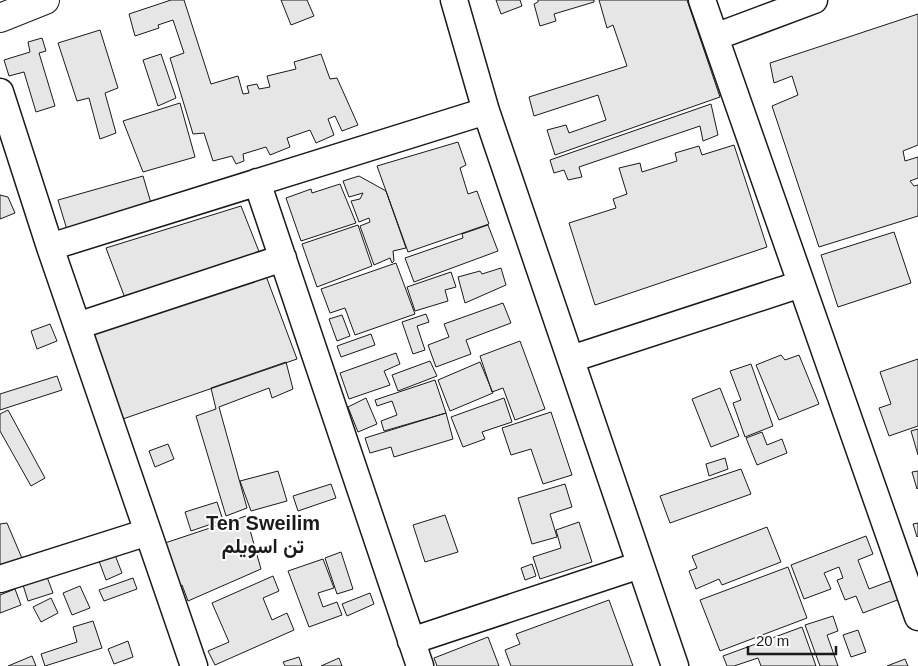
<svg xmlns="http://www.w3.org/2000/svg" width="918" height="666" font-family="Helvetica,Vazirmatn,sans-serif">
	<rect width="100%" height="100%" fill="#fff"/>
	<!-- building -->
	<path fill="#e6e6e6" stroke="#1a1a1a" d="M 171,0 L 184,0 L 211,84 L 238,76 L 243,94 L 249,93 L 247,86 L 257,84 L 259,89 L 270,87 L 267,76 L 296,69 L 294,62 L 321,54 L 330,79 L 337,78 L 358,125 L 342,131 L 335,116 L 328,119 L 334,135 L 316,143 L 310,130 L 287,138 L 290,147 L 270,155 L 266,147 L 243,154 L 244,161 L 236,164 L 232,156 L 213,161 L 204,133 L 193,134 L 170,58 L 184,53 L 173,20 L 158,25 L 159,28 L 135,36 L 129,14 Z
		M 281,0 L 307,0 L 314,16 L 291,25 Z
		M 496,0 L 520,0 L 522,6 L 501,14 Z
		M 538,0 L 594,0 L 594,2 L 554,14 L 556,21 L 540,26 L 534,4 L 538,2 Z
		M 599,0 L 687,0 L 720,97 L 555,155 L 547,130 L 566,125 L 569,133 L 606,120 L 598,95 L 534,116 L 529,97 L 627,66 L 613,25 L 607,28 Z
		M 918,14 L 918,145 L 903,151 L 905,161 L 918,157 L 918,178 L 910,181 L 914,186 L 918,185 L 918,216 L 819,247 L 772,106 L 798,95 L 792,76 L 774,83 L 770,63 Z
		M 100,30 L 118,88 L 105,93 L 116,133 L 100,139 L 89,98 L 77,101 L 58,43 Z
		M 42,38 L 46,51 L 39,53 L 55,106 L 36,112 L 24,72 L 9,76 L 4,60 L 30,52 L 28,42 Z
		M 161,54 L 176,98 L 158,106 L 143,60 Z
		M 180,103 L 195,157 L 143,172 L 123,121 Z
		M 711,104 L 718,135 L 703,141 L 700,126 L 579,167 L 582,177 L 568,180 L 564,170 L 554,173 L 550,160 Z
		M 458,142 L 466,165 L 460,168 L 468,194 L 477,191 L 489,224 L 408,252 L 377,166 Z
		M 734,145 L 767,247 L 595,305 L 569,223 L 616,208 L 613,199 L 627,194 L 619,168 L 640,163 L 642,172 L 677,161 L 675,153 L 699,146 L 702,155 Z
		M 143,176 L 151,203 L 68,233 L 58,200 Z
		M 359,176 L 386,191 L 406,248 L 393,251 L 394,261 L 392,263 L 390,258 L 374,265 L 360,226 L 370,222 L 369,218 L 359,222 L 351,201 L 360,199 L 363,193 L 349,197 L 343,181 Z
		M 340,184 L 356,223 L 301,241 L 286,198 L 311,189 L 312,193 Z
		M 0,195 L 8,197 L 15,213 L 0,219 Z
		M 241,206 L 260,254 L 125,298 L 106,248 Z
		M 358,225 L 372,266 L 317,287 L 302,244 Z
		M 488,225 L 498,251 L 414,282 L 405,258 L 463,238 L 462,234 Z
		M 894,232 L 911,283 L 838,307 L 821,255 Z
		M 396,263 L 415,314 L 355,335 L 345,308 L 330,313 L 321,289 Z
		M 501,268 L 506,285 L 465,303 L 458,277 L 480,271 L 482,274 Z
		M 451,272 L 456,287 L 445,290 L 448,301 L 415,311 L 407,287 Z
		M 266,276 L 297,359 L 117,421 L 87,335 Z
		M 503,303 L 511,323 L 466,340 L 471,354 L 436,367 L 428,345 L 449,337 L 444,324 Z
		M 426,314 L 429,322 L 417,326 L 425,350 L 413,354 L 402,322 Z
		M 342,315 L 350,336 L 337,341 L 329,319 Z
		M 50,324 L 57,341 L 37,349 L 31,331 Z
		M 371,334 L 375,345 L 341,357 L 337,346 Z
		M 520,341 L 545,409 L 515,420 L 503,388 L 492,392 L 480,356 Z
		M 396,353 L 400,364 L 384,371 L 390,385 L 349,399 L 340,373 Z
		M 781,355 L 785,360 L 799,355 L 819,404 L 779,420 L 756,365 Z
		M 918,359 L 918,426 L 889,436 L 879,408 L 891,404 L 880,372 Z
		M 430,361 L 437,376 L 398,391 L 392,375 Z
		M 286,362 L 293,389 L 272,398 L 269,388 L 219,407 L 247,508 L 226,516 L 196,416 L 216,409 L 211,388 Z
		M 480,362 L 493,393 L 450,411 L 438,380 Z
		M 751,364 L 773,426 L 745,437 L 733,403 L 741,400 L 730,371 Z
		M 57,376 L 62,390 L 0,410 L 0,394 Z
		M 435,380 L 446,413 L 384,431 L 381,421 L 397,415 L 392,401 L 377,406 L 375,400 Z
		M 720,388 L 739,436 L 711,447 L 692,399 Z
		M 366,398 L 377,424 L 358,432 L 348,407 Z
		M 504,398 L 512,422 L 482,432 L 485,439 L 463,447 L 451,417 Z
		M 8,410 L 45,478 L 31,486 L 0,431 L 0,414 Z
		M 551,412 L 572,475 L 543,484 L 531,449 L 511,455 L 502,428 Z
		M 446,413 L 453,439 L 394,457 L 391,447 L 370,453 L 365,438 Z
		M 918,429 L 918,455 L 911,431 Z
		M 762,432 L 767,445 L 782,439 L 787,453 L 757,465 L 746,438 Z
		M 168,444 L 174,459 L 155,467 L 149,451 Z
		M 725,458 L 728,469 L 709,476 L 706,464 Z
		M 741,469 L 751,494 L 670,523 L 660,496 Z
		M 278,471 L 287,501 L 251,511 L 240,481 Z
		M 918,471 L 918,488 L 917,489 L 912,472 Z
		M 331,484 L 336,498 L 298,511 L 293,496 Z
		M 565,484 L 572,507 L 550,514 L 557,537 L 532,544 L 518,498 Z
		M 217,502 L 223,520 L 191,531 L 185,512 Z
		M 445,515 L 458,552 L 425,562 L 413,525 Z
		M 246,516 L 261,569 L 188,601 L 182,585 L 174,589 L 159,545 Z
		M 579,522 L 592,562 L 540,579 L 533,557 L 561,548 L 556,530 Z
		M 7,523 L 24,563 L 0,572 L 0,524 Z
		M 918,523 L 918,536 L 917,537 L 913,524 Z
		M 767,527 L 781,562 L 722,585 L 719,579 L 696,589 L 689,571 L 697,568 L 692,556 Z
		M 866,536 L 873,554 L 858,560 L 869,589 L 893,580 L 900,599 L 863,613 L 856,596 L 845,600 L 837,580 L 843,578 L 839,567 L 824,573 L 831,589 L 804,599 L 791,565 Z
		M 341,552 L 353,589 L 337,594 L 325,558 Z
		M 115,555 L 122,573 L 106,580 L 99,561 Z
		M 323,559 L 334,588 L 318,593 L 323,607 L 337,602 L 342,615 L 309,627 L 288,571 Z
		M 532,564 L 536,576 L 525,580 L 521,568 Z
		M 788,567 L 807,618 L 720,651 L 700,600 Z
		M 273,576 L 279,591 L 263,598 L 272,620 L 287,613 L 294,630 L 215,665 L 208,651 L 229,642 L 212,603 Z
		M 47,577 L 53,593 L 28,601 L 23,585 Z
		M 133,578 L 137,589 L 104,601 L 99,590 Z
		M 80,586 L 90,608 L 72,615 L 63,593 Z
		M 15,589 L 21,605 L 0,613 L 0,595 Z
		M 370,593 L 374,604 L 347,616 L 342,604 Z
		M 51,598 L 58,613 L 41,622 L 33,607 Z
		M 609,600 L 633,666 L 511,666 L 505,650 L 520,644 L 516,634 Z
		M 833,616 L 838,631 L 827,635 L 838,666 L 820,666 L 805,625 Z
		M 93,621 L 102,648 L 45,666 L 41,654 L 77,642 L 73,627 Z
		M 802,627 L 816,666 L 761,666 L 758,658 L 734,666 L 727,666 L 723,656 Z
		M 858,630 L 866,652 L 851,657 L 843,635 Z
		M 488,637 L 499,666 L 437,666 L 434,658 Z
		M 128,641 L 133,657 L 114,664 L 108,649 Z
		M 32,656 L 36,666 L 8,666 Z
		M 299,657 L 302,666 L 285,666 L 283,662 Z
		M 339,658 L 342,666 L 321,666 Z
		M 905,659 L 908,666 L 887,666 Z"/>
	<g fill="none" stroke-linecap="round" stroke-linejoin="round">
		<defs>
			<path id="minor" d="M 454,0 L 486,111 L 675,666
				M 702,0 L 918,617
				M 715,37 L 814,0
				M 0,92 L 50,247 L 486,111
				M 257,182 L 420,666
				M 50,247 L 194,666
				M 77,326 L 283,258
				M 571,359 L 801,284
				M 0,579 L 148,532
				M 411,641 L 640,565"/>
			<path id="tertiary" d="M 0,18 L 45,0"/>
		</defs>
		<!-- minor casing -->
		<use href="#minor" stroke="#1a1a1a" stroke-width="29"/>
		<!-- tertiary casing -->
		<use href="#tertiary" stroke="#1a1a1a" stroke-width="30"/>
		<!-- minor -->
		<use href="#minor" stroke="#fff" stroke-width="26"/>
		<!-- tertiary -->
		<use href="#tertiary" stroke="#fff" stroke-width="28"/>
	</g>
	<g text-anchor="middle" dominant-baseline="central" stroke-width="4" stroke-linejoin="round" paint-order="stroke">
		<!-- district labels -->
		<g font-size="20" font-weight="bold" fill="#1a1a1a" stroke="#fff">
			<text x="263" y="523">Ten Sweilim<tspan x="263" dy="23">تن اسويلم</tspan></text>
		</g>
	</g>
	<!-- scale -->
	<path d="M748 646v8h88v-8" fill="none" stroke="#1a1a1a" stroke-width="2.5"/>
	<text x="756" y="646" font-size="15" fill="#1a1a1a" stroke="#ffffff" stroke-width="4" paint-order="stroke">20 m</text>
</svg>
